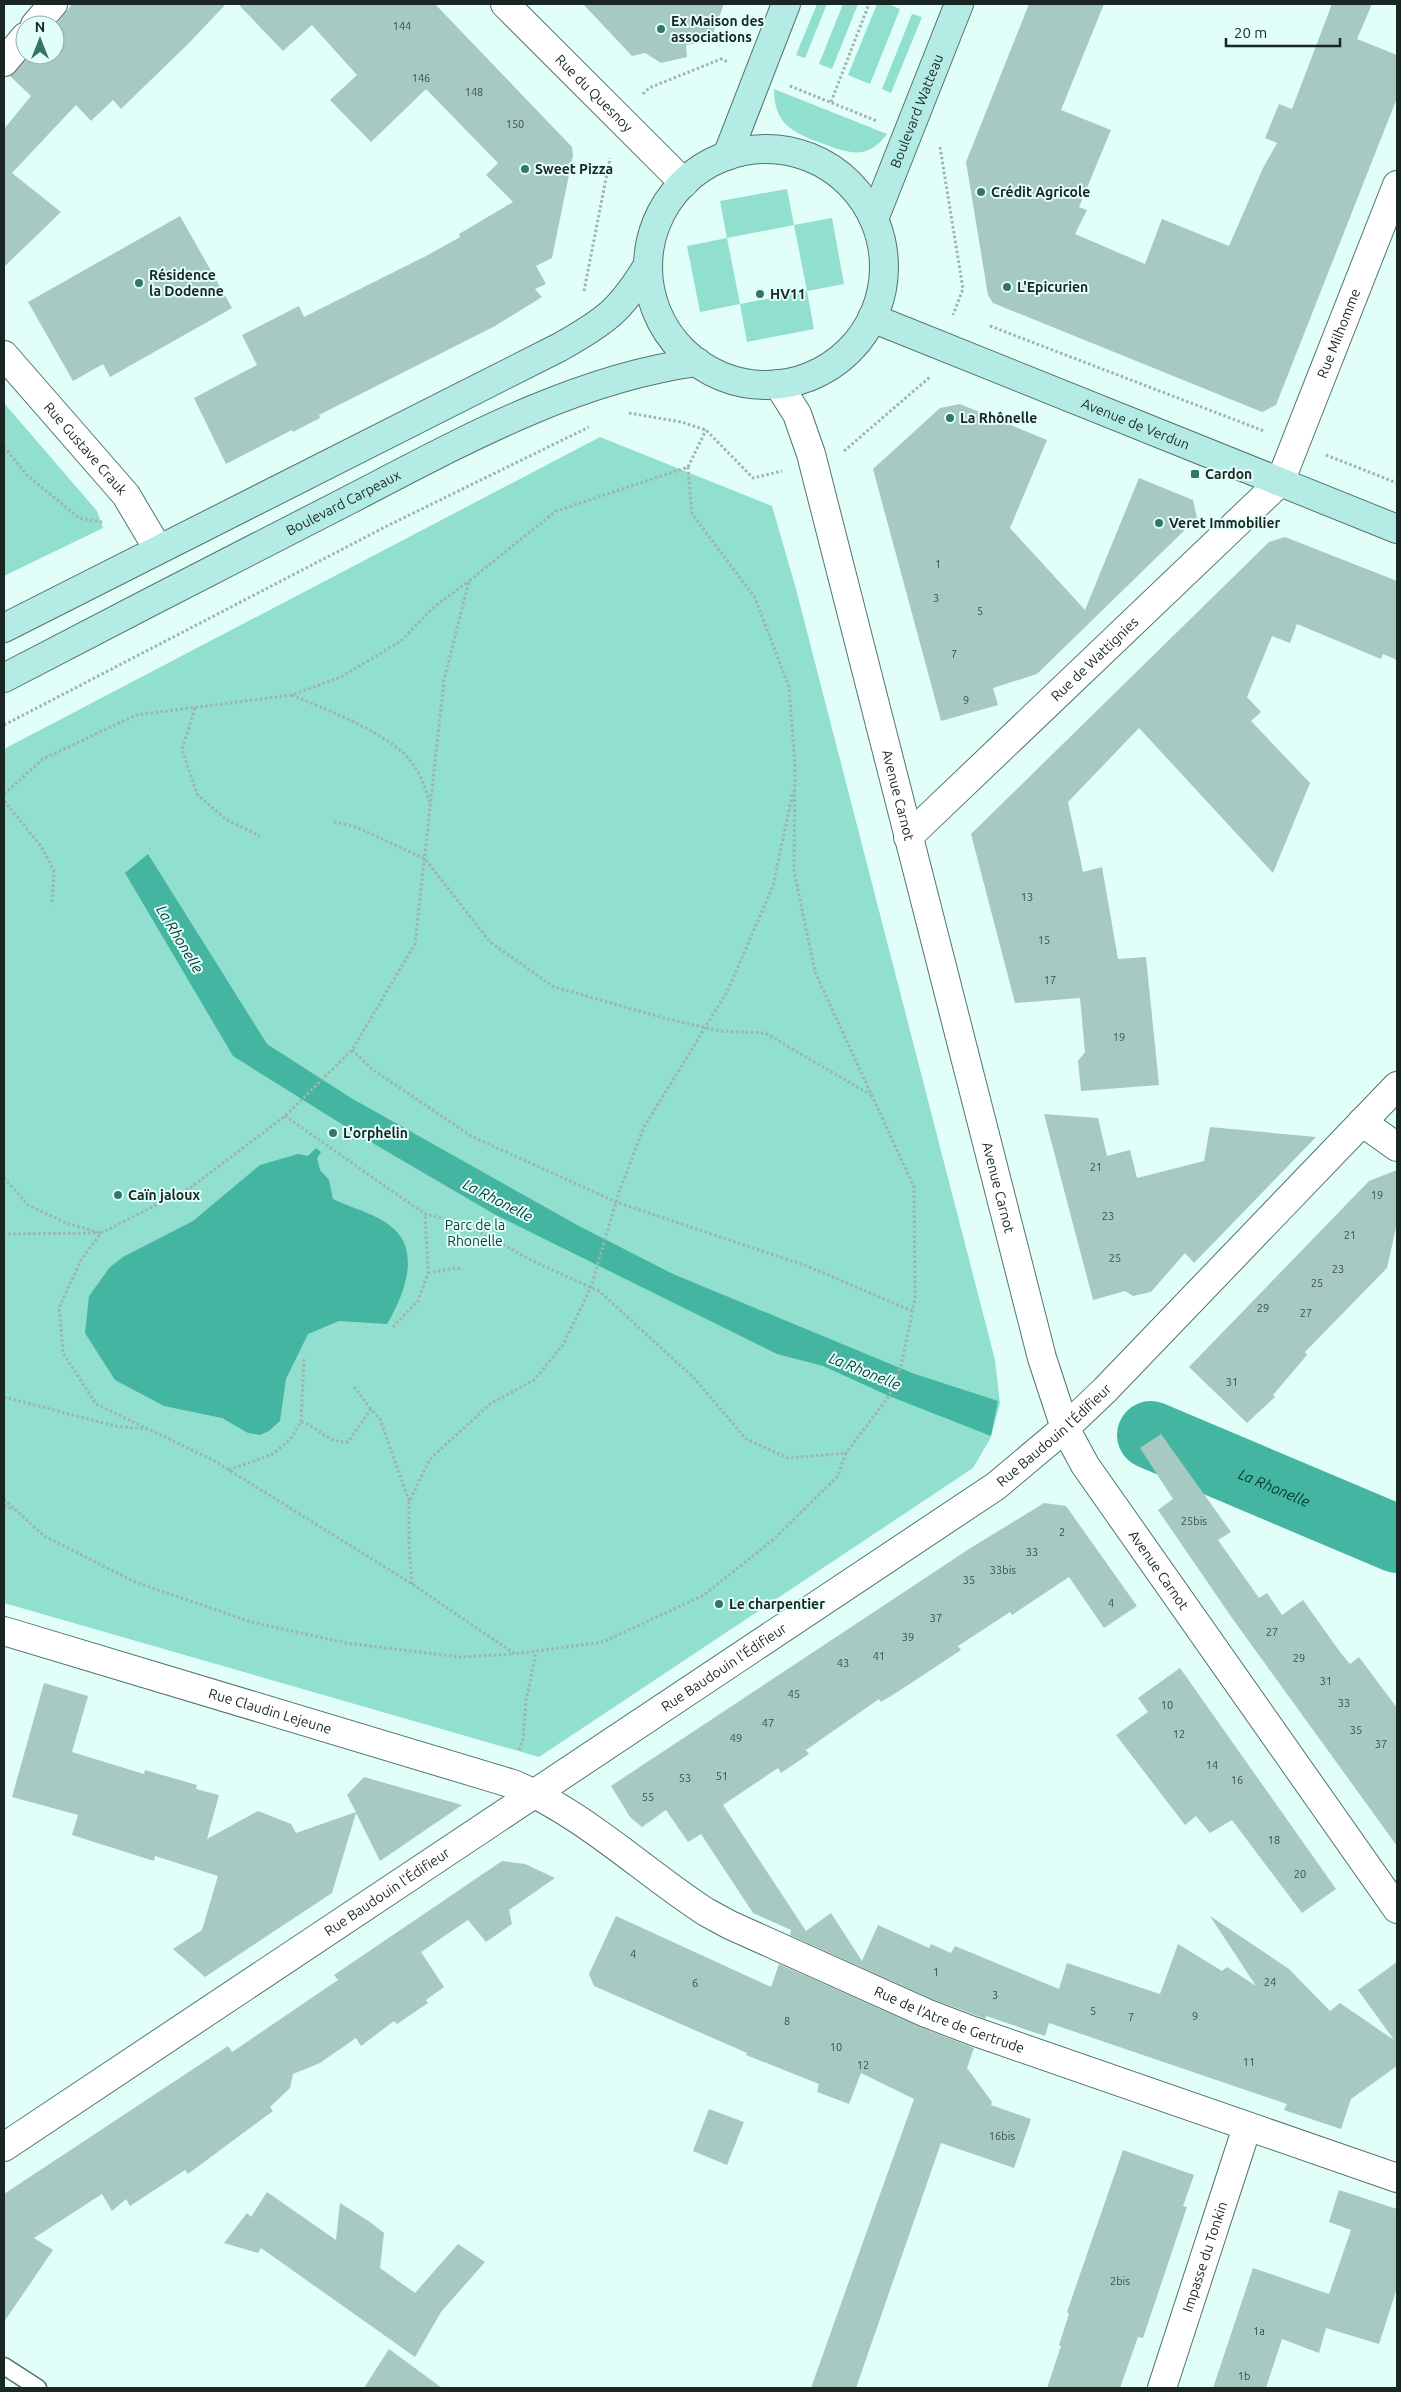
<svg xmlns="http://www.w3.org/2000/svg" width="1401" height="2392" font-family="Ubuntu,sans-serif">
	<rect width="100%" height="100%" fill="#e2fef8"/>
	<!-- green -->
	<path fill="#91dfcf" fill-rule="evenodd" d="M 817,4 L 827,4 L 805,58 L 796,55 Z
		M 843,4 L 858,4 L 832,69 L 819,64 Z
		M 877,4 L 888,4 L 900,9 L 870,84 L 848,75 Z
		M 912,14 L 922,17 L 891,93 L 882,89 Z
		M 774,89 L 887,134 C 867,161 848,153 821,143 C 792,132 774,124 774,89 Z
		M 787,189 L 794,225 L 832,218 L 844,284 L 807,291 L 814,329 L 747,342 L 740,304 L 700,312 L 687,246 L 727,238 L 720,201 ZM 794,225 L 807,291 L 740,304 L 727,238 Z
		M 4,403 L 97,511 L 103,528 L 4,576 Z
		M 600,437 L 772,506 L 796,589 L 995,1360 L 1000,1404 L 990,1439 L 973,1468 L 539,1757 L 4,1603 L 4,749 Z"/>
	<!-- water -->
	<path fill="#43b5a1" d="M 148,854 L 267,1044 L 351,1098 L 579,1226 L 673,1274 L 912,1373 L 998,1401 L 991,1436 L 889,1396 L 823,1366 L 777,1354 L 494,1214 L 364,1138 L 233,1056 L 125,873 Z
		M 316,1148 L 321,1152 L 317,1158 L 320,1170 L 329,1180 L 333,1199 C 353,1209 379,1214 395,1230 C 421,1255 402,1299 387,1324 L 339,1321 L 308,1334 L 286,1379 L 280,1421 L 269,1431 L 260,1435 L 248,1433 L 222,1418 L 164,1406 L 115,1380 L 85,1333 L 89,1296 L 110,1267 L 123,1257 L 193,1221 L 260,1165 L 298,1154 L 308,1156 Z"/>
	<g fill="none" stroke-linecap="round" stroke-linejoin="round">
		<!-- river -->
		<path stroke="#43b5a1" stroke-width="68" id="s1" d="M 1151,1435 L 1397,1539"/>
	</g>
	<!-- building -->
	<path fill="#a6c9c1" d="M 72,4 L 226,4 L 188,44 L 121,109 L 113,100 L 91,121 L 76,105 L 12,173 L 61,212 L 4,267 L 4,129 L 31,96 L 10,76 L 30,55 L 55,55 L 55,26 Z
		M 238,4 L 435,4 L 572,147 L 573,155 L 552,258 L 536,266 L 546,284 L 535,289 L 542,297 L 495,326 L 319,415 L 320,418 L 293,432 L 292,430 L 226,464 L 194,398 L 257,365 L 242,335 L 299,306 L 304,317 L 428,255 L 460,237 L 459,234 L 513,202 L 486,175 L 498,163 L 426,89 L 371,142 L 330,100 L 357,75 L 312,25 L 283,51 Z
		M 583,4 L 724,4 L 710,41 L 686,45 L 687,57 L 661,63 L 645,53 L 632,56 Z
		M 1029,4 L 1104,4 L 1061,110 L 1111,130 L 1079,207 L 1087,210 L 1075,234 L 1145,264 L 1162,219 L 1229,246 L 1263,168 L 1277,143 L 1265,138 L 1279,104 L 1292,109 L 1332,4 L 1372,4 L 1357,39 L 1397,55 L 1397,98 L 1276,405 L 1262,412 L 993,303 L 988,295 L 966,162 Z
		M 180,216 L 232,308 L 110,377 L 103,364 L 73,381 L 28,302 Z
		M 960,404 L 1047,440 L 1010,528 L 1085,610 L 1139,478 L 1193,500 L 1197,518 L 1037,674 L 993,688 L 998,705 L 941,721 L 873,469 L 940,408 Z
		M 1285,537 L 1397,581 L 1397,660 L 1383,654 L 1381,659 L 1297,624 L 1290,643 L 1272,636 L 1247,697 L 1261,712 L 1251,721 L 1310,783 L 1273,873 L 1139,728 L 1068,802 L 1083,872 L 1102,867 L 1118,959 L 1146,957 L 1159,1085 L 1081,1091 L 1078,1061 L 1085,1052 L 1080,998 L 1015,1003 L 971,834 L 1269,542 Z
		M 1044,1114 L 1098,1118 L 1107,1156 L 1130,1150 L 1137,1178 L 1204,1161 L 1210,1127 L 1316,1137 L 1194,1263 L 1185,1253 L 1151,1292 L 1133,1296 L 1125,1291 L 1093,1300 Z
		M 1397,1170 L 1397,1223 L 1387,1268 L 1305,1352 L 1307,1355 L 1273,1395 L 1275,1397 L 1247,1423 L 1189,1367 L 1369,1181 Z
		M 1161,1434 L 1231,1532 L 1218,1540 L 1259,1598 L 1267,1593 L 1282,1615 L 1303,1600 L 1340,1652 L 1350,1664 L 1359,1657 L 1397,1708 L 1397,1846 L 1232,1618 L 1158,1510 L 1173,1499 L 1140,1448 Z
		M 1044,1503 L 1066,1506 L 1137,1606 L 1104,1628 L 1069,1577 L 1012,1615 L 1010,1612 L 958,1646 L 961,1650 L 899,1691 L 881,1702 L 879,1699 L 806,1750 L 809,1754 L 781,1773 L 778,1768 L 723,1805 L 806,1931 L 831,1913 L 862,1961 L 878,1925 L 929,1948 L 931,1944 L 951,1953 L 955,1946 L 1059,1989 L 1067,1963 L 1160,1994 L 1178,1944 L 1222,1971 L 1227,1967 L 1256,1986 L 1210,1916 L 1289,1969 L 1330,2011 L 1340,2003 L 1394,2040 L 1358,1990 L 1397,1962 L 1397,2066 L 1351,2099 L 1341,2129 L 1284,2110 L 1287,2104 L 1049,2023 L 1045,2036 L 986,2016 L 985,2019 L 978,2016 L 932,1999 L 790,1935 L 791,1930 L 753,1913 L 701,1834 L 688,1842 L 666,1810 L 642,1827 L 630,1817 L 611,1786 L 969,1549 Z
		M 1180,1668 L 1336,1889 L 1302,1913 L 1232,1820 L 1210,1833 L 1196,1816 L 1185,1825 L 1116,1735 L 1148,1712 L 1138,1698 Z
		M 44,1683 L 88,1696 L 72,1752 L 144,1774 L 145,1770 L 197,1785 L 196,1789 L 219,1795 L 207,1839 L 258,1811 L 291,1824 L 296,1833 L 356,1812 L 347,1795 L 364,1777 L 462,1805 L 380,1861 L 356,1813 L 332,1893 L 205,1977 L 173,1949 L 202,1930 L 218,1876 L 155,1856 L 154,1861 L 72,1835 L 78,1815 L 12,1797 Z
		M 502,1861 L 525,1864 L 555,1878 L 509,1910 L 512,1924 L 486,1942 L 468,1920 L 421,1952 L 444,1987 L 426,2000 L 428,2003 L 397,2024 L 394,2021 L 361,2046 L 356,2038 L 320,2063 L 293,2074 L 290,2088 L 270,2107 L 273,2111 L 188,2174 L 185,2170 L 130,2206 L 126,2199 L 112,2211 L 102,2194 L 34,2238 L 53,2250 L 4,2322 L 4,2194 L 228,2046 L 232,2052 L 338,1980 L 334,1975 Z
		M 616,1916 L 771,1987 L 779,1964 L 920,2027 L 974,2048 L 967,2068 L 992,2102 L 991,2105 L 1031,2119 L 1014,2168 L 941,2143 L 856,2388 L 811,2388 L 914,2099 L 861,2073 L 849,2104 L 817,2092 L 819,2084 L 746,2055 L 747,2053 L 594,1986 L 589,1974 Z
		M 709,2109 L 744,2122 L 727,2165 L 693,2151 Z
		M 1123,2150 L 1194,2175 L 1183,2206 L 1187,2207 L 1143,2338 L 1138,2337 L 1120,2388 L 1047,2388 L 1061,2346 L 1059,2345 L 1069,2314 L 1067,2312 Z
		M 1339,2190 L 1397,2209 L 1397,2288 L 1379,2344 L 1326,2328 L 1319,2353 L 1282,2339 L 1266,2388 L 1213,2388 L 1253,2268 L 1329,2294 L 1351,2230 L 1329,2222 Z
		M 267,2192 L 336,2240 L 340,2203 L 370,2222 L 384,2233 L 380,2268 L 415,2293 L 458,2244 L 485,2262 L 441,2312 L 415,2357 L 261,2248 L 258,2253 L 224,2243 L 247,2213 L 251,2217 Z
		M 389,2349 L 442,2388 L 364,2388 Z"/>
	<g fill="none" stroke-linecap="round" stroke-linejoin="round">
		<defs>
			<path id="service" d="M 4,2366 L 38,2388"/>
			<g id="minor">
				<path id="s2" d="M 505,4 L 684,183"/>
				<path d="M 35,25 L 53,4"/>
				<path d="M 4,62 L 25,37"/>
				<path id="s3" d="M 4,355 L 126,495 L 158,549"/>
				<path id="s4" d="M 778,384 L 797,414 L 811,454 L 1042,1358 L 1065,1428 L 1085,1465 L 1397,1909"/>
				<path id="s5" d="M 908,837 L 1280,482 L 1397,185"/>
				<path d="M 1362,1122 L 1397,1147"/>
				<path id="s6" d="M 4,1631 L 513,1784 C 583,1813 643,1871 706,1912 L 730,1925 L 926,2013 L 973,2031 L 1397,2178"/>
				<path id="s7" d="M 4,2147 L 996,1486 L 1065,1428 L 1105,1390 L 1397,1086"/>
				<path id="s8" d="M 1162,2388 L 1247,2127"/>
			</g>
			<g id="secondary">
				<circle cx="766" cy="267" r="118"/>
				<path d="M 727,156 L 786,4"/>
				<path id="s9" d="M 874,219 L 959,4"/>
				<path id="s10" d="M 872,318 L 1397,529"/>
				<path d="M 4,628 L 560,347 C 606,321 621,310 648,265"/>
				<path id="s11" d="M 4,678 C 119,618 233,559 349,500 C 459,443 573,379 697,362"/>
			</g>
		</defs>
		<!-- service casing -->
		<use href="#service" stroke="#54746d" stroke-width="19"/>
		<!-- minor casing -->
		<use href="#minor" stroke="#54746d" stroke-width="30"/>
		<!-- secondary casing -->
		<use href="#secondary" stroke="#54746d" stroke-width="30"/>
		<!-- path -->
		<path stroke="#9db4af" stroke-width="3" stroke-dasharray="2.5 2.5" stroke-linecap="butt" d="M 790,86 L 877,121
			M 643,94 L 649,88 L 721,59 L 728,62
			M 831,102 L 869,4
			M 940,147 L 963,289 L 953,315
			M 584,291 L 610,158
			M 990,326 L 1264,431
			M 629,413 L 681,422 L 706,430 L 753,478 L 782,471
			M 4,447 L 28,476 L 79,518 L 102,522
			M 844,451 L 930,377
			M 1326,455 L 1397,483
			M 688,467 L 692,514 L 755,598 L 789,687 L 795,766 L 794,871 L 815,972 L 914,1187 L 915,1299 L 901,1366 L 889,1396 L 846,1453
			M 292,695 C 327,710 370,726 400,750 C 416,763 425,785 430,803
			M 195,708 L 182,749 L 197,794 L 225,819 L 260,836
			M 4,725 L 385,527 L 589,427
			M 4,794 L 43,759 L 136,715 L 292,695 L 341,677 L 401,641 L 434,607 L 469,581
			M 4,801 L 41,846 L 54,871 L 52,905
			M 334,822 L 356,827 L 425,859 L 490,942 L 554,987 L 664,1018 L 720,1031 L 765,1033 L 871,1095
			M 352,1050 L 372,1069 L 471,1136 L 616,1202 L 807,1266 L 912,1311
			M 285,1116 L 425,1214 L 464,1224 L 537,1263 L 599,1291 L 694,1378 L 746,1439 L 788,1458 L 846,1453 L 837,1477 L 774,1539 L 704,1595 L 603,1642 L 515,1654 L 412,1584 L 213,1460 L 96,1404 L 63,1353 L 59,1308 L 81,1260 L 101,1233 L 190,1188 L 285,1116 L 352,1050 L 415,944 L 444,680 L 469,581 L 556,511 L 688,467 L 706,430
			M 4,1178 L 28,1205 L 66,1223 L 101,1233 L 4,1234
			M 428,1273 L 456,1268 L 463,1269
			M 393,1327 L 418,1301 L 428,1273 L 425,1214
			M 354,1387 L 371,1409
			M 4,1397 L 115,1426 L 147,1429
			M 301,1422 C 322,1428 323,1442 348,1442 L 371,1409 L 380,1419 L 409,1501
			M 229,1470 L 273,1454 L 291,1438 L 301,1422 L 304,1358
			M 4,1499 L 44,1536 L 135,1582 L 251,1622 L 346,1643 L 459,1657 L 514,1654
			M 4,1506 L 14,1510
			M 412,1584 L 409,1548 L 409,1502 L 430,1459 L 490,1404 L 534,1380 L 563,1345 L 591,1287 L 619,1192 L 644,1127 L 727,992 L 773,886 L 793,791
			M 519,1750 L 523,1740 L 526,1701 L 536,1652"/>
		<!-- service -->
		<use href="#service" stroke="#fff" stroke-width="16"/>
		<!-- minor -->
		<use href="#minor" stroke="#fff" stroke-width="28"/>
		<!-- secondary -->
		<use href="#secondary" stroke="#b4ece5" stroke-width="28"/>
	</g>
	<!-- markers -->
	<g fill="#317669" stroke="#e2fef8" stroke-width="2">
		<circle cx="661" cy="29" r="5"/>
		<circle cx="525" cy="169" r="5"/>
		<circle cx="981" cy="192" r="5"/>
		<circle cx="139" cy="283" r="5"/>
		<circle cx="1007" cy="287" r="5"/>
		<circle cx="760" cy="294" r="5"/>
		<circle cx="950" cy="418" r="5"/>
		<rect x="1190" y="469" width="10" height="10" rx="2.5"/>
		<circle cx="1159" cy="523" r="5"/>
		<circle cx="333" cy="1133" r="5"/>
		<circle cx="118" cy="1195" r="5"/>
		<circle cx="719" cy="1604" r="5"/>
	</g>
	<g text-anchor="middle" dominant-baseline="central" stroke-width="4" stroke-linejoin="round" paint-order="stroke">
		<!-- number labels -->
		<g font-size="11" fill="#3c4f4a">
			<text x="402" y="26">144</text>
			<text x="421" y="78">146</text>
			<text x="474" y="92">148</text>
			<text x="515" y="124">150</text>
			<text x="938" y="564">1</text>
			<text x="936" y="598">3</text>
			<text x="980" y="611">5</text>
			<text x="954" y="654">7</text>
			<text x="966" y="700">9</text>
			<text x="1027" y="897">13</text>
			<text x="1044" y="940">15</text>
			<text x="1050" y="980">17</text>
			<text x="1119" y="1037">19</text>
			<text x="1096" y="1167">21</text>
			<text x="1377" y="1195">19</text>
			<text x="1108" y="1216">23</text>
			<text x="1350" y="1235">21</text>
			<text x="1115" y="1258">25</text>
			<text x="1338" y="1269">23</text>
			<text x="1317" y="1283">25</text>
			<text x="1263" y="1308">29</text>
			<text x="1306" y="1313">27</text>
			<text x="1232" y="1382">31</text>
			<text x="1194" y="1521">25bis</text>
			<text x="1062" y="1532">2</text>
			<text x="1032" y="1552">33</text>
			<text x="1003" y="1570">33bis</text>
			<text x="969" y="1580">35</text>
			<text x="1111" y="1603">4</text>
			<text x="936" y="1618">37</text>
			<text x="1272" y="1632">27</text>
			<text x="908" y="1637">39</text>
			<text x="879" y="1656">41</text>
			<text x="1299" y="1658">29</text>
			<text x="843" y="1663">43</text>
			<text x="1326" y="1681">31</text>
			<text x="794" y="1694">45</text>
			<text x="1344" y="1703">33</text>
			<text x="1167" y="1705">10</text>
			<text x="768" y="1723">47</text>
			<text x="1356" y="1730">35</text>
			<text x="1179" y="1734">12</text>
			<text x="736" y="1738">49</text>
			<text x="1381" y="1744">37</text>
			<text x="1212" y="1765">14</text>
			<text x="722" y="1776">51</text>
			<text x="685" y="1778">53</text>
			<text x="1237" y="1780">16</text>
			<text x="648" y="1797">55</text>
			<text x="1274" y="1840">18</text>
			<text x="1300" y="1874">20</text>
			<text x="633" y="1954">4</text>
			<text x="936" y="1972">1</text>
			<text x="1270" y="1982">24</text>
			<text x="695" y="1983">6</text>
			<text x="995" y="1995">3</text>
			<text x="1093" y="2011">5</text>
			<text x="1195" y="2016">9</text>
			<text x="1131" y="2017">7</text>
			<text x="787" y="2021">8</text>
			<text x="836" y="2047">10</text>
			<text x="1249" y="2062">11</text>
			<text x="863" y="2065">12</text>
			<text x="1002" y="2136">16bis</text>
			<text x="1120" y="2281">2bis</text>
			<text x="1259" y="2331">1a</text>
			<text x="1244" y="2376">1b</text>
		</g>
		<!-- poi labels -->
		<g font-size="14" font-weight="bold" fill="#192623" stroke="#e2fef8" text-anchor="start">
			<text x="671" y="21">Ex Maison des<tspan x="671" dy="16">associations</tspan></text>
			<text x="535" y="169">Sweet Pizza</text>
			<text x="991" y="192">Crédit Agricole</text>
			<text x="149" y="275">Résidence<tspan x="149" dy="16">la Dodenne</tspan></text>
			<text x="1017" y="287">L'Epicurien</text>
			<text x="770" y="294">HV11</text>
			<text x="960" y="418">La Rhônelle</text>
			<text x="1205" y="474">Cardon</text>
			<text x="1169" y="523">Veret Immobilier</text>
			<text x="343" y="1133">L'orphelin</text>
			<text x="128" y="1195">Caïn jaloux</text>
			<text x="729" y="1604">Le charpentier</text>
		</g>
		<!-- street labels -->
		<g font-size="14" fill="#192623" stroke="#e2fef8">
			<text stroke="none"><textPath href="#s2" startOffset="126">Rue du Quesnoy</textPath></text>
			<text stroke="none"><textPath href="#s9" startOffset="116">Boulevard Watteau</textPath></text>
			<text stroke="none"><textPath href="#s5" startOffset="674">Rue Milhomme</textPath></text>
			<text stroke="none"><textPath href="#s10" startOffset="284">Avenue de Verdun</textPath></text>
			<text stroke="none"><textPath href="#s3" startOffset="124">Rue Gustave Crauk</textPath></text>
			<text stroke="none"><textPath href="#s11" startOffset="382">Boulevard Carpeaux</textPath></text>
			<text stroke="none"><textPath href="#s5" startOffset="258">Rue de Wattignies</textPath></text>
			<text stroke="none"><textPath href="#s4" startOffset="430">Avenue Carnot</textPath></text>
			<text stroke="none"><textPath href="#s4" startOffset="835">Avenue Carnot</textPath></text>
			<text stroke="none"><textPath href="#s7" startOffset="1269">Rue Baudouin l'Édifieur</textPath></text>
			<text stroke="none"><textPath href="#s4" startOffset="1255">Avenue Carnot</textPath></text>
			<text stroke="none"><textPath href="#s7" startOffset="865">Rue Baudouin l'Édifieur</textPath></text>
			<text stroke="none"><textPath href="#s6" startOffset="278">Rue Claudin Lejeune</textPath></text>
			<text stroke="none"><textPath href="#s7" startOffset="460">Rue Baudouin l'Édifieur</textPath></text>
			<text stroke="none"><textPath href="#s6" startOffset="1030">Rue de l'Atre de Gertrude</textPath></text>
			<text stroke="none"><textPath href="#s8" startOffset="138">Impasse du Tonkin</textPath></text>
		</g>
		<!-- park labels -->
		<g font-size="14" fill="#0a3e36" stroke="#e2fef8">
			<text x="475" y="1225">Parc de la<tspan x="475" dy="16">Rhonelle</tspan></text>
		</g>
		<!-- water labels -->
		<g font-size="15" font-style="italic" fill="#033931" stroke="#e2fef8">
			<text transform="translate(180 939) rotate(59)">La Rhonelle</text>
			<text transform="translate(498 1200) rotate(27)">La Rhonelle</text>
			<text transform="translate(865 1371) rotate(22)">La Rhonelle</text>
			<text stroke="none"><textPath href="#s1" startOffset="134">La Rhonelle</textPath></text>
		</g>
	</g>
	<!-- border -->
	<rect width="1401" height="2392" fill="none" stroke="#192623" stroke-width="10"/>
	<!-- north arrow -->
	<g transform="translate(40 40)"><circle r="24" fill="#e2fef8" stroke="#92a8a3"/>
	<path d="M0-4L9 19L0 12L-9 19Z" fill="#317669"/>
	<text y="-8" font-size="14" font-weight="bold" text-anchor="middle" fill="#192623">N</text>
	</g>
	<!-- scale -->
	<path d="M1226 38v8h114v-8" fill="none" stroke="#192623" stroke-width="2.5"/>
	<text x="1234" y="38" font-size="15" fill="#192623" stroke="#e2fef8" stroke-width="4" paint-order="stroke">20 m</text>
</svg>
